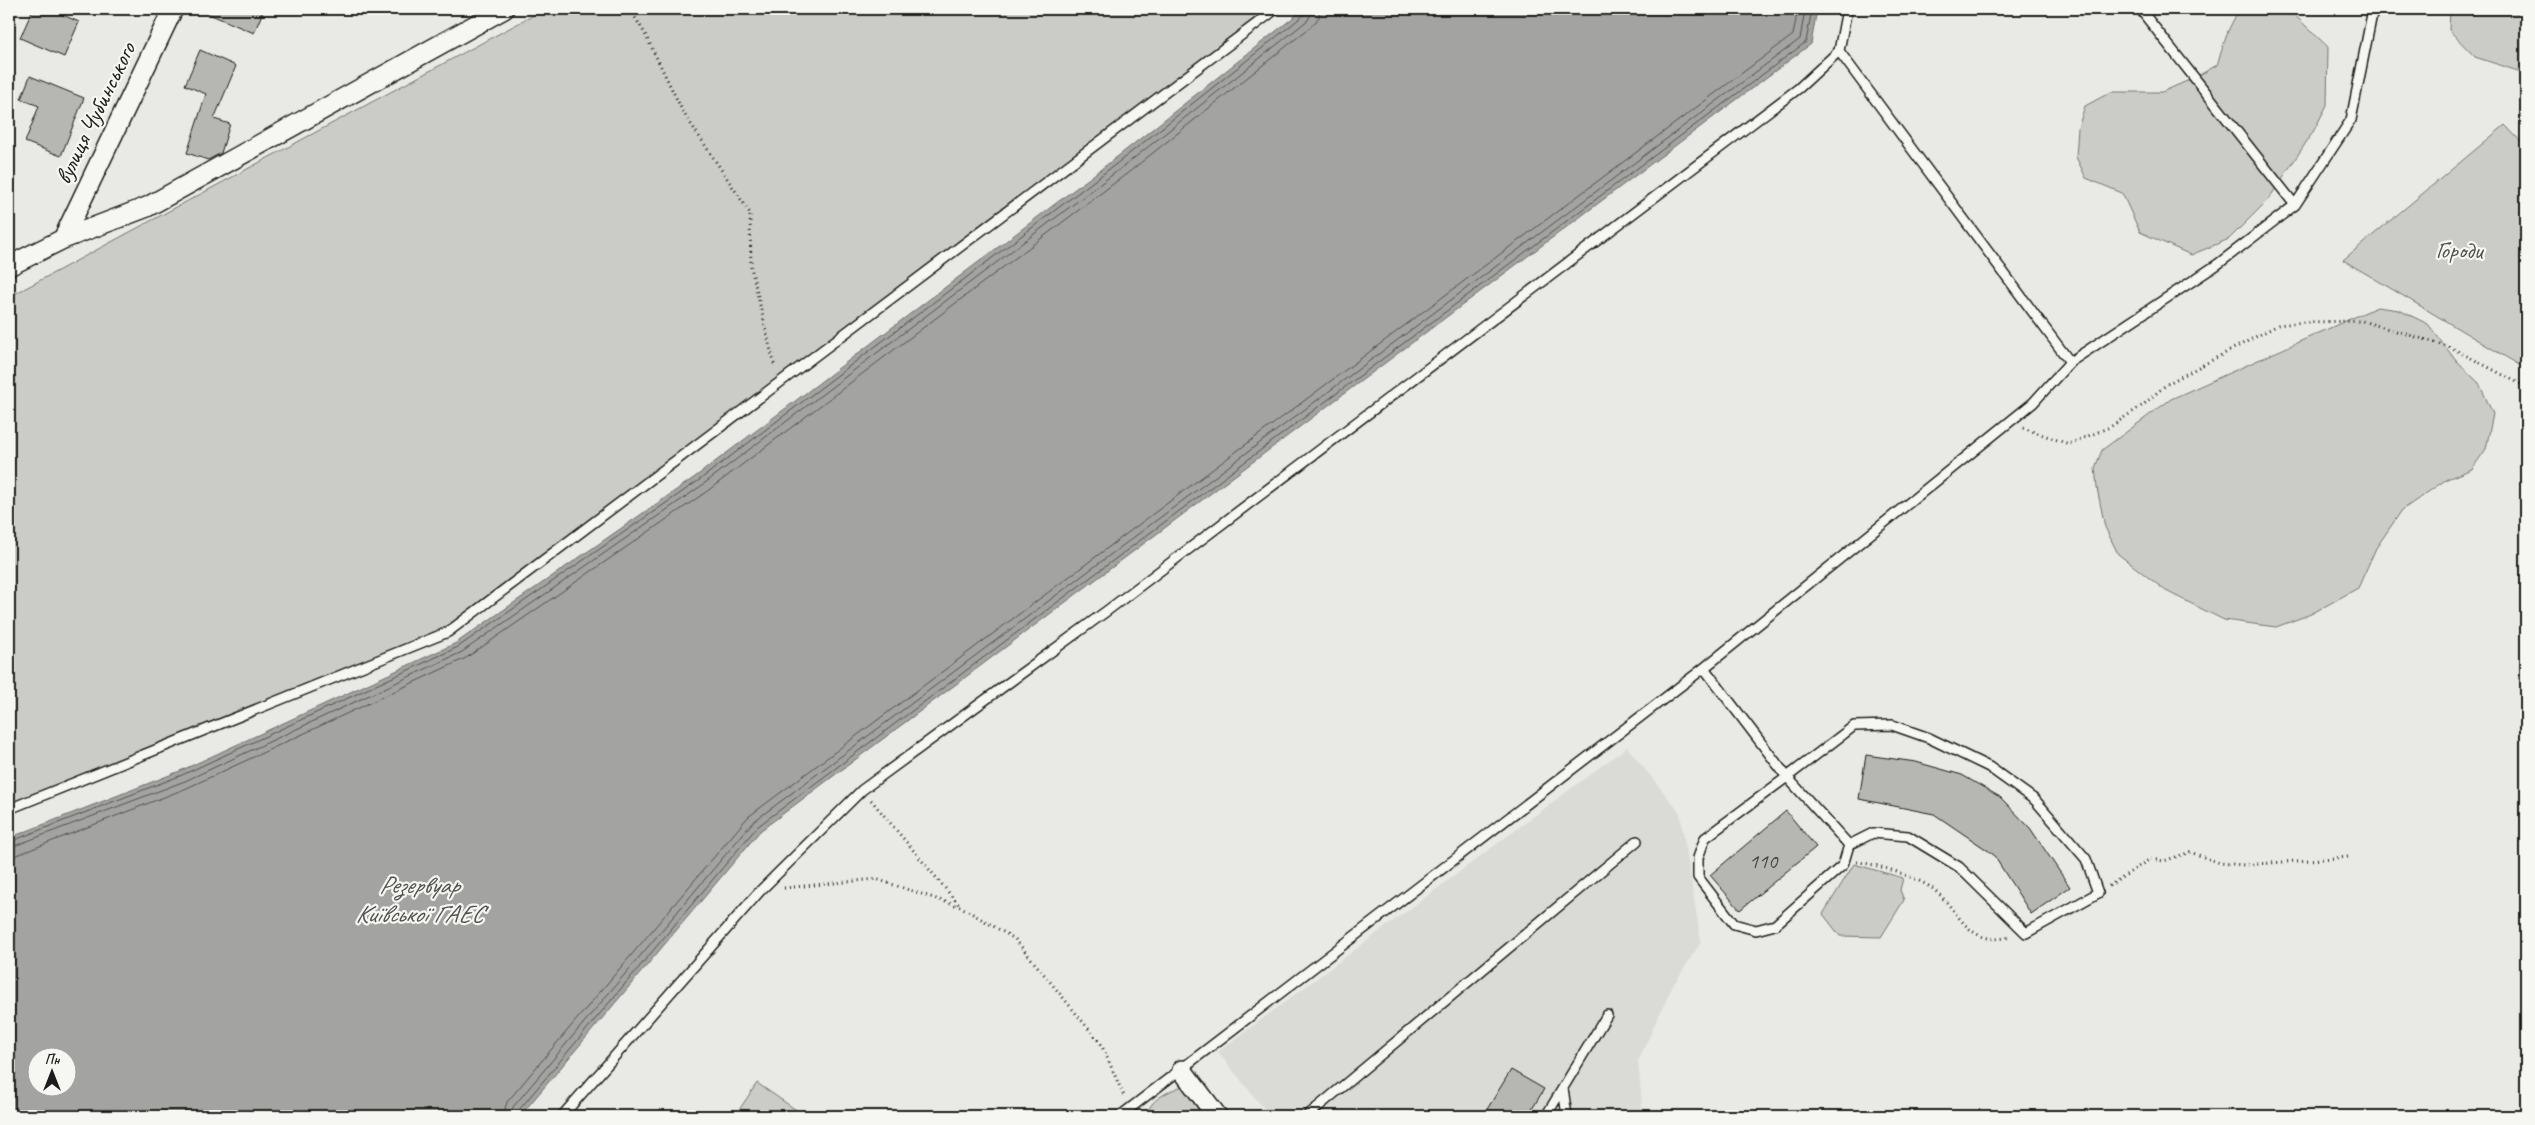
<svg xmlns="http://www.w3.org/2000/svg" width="2535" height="1125" font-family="Caveat,sans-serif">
	<rect width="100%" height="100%" fill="#e9e9e5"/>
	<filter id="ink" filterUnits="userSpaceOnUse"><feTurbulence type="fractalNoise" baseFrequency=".02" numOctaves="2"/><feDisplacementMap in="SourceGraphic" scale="10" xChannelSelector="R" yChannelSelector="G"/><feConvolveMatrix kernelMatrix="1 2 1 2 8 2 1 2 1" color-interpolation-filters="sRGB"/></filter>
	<g filter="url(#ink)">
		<!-- built -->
		<path fill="#dadad6" d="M 1627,747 L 1680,813 L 1701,942 L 1672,987 L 1638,1061 L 1643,1116 L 1270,1116 L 1218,1052 Z"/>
		<!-- green -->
		<path fill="#cbcbc7" stroke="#747472" d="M 545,9 L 1276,9 L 448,632 L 9,809 L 9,297 Z
			M 2239,9 L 2288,9 L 2328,47 L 2327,105 L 2313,132 L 2268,200 L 2229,239 L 2191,255 L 2140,232 L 2122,193 L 2086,178 L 2076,157 L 2078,128 L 2085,106 L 2111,92 L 2162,92 L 2196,77 L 2217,65 L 2228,31 Z
			M 2450,9 L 2526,9 L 2526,70 L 2518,71 L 2475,57 L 2449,30 Z
			M 2505,125 L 2526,147 L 2526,369 L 2343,260 Z
			M 2377,307 L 2399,310 L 2428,324 L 2457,362 L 2479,383 L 2493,414 L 2486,449 L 2472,469 L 2447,479 L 2402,510 L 2376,548 L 2358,588 L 2311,614 L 2276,627 L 2224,620 L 2166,591 L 2118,554 L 2105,527 L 2097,488 L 2095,468 L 2102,450 L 2171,399 Z
			M 1854,864 L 1903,878 L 1900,890 L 1904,900 L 1881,937 L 1840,936 L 1823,914 Z
			M 757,1083 L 805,1116 L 735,1116 Z
			M 1182,1086 L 1203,1116 L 1147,1116 C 1149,1099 1168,1092 1182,1086 Z"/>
		<!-- water -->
		<path fill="#a3a3a1" stroke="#6d6d6c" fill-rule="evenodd" d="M 1304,9 L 1817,9 L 1811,44 L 760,831 L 520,1116 L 9,1116 L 9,838 L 180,771 L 456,643 L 695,477 L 1117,157 ZM 38,1058 L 68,1058 L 68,1088 L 38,1088 Z"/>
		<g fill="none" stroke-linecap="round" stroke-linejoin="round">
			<!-- shore -->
			<path stroke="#525251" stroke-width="1" d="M 9,842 L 182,775 L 458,647 L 698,481 L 1120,161 L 1304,15 L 1306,9
				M 9,848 L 185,781 L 462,652 L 701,486 L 1124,166 L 1308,20 L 1313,9
				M 9,856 L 17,855 L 187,788 L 466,658 L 706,492 L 1129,172 L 1313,25 L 1319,17 L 1320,9
				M 503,1116 L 507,1102 L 748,817 L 1793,35 L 1798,9
				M 510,1116 L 513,1107 L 753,822 L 1800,39 L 1805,9
				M 516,1116 L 518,1111 L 757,827 L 1806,42 L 1812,9"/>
		</g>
		<!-- building -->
		<path fill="#b6b6b3" stroke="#1c1c1c" d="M 33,9 L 49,9 L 79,22 L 64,57 L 20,38 Z
			M 197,9 L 264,9 L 254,33 Z
			M 200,50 L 236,66 L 214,119 L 230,124 L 221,153 L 208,160 L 187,153 L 206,94 L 185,85 Z
			M 30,76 L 84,98 L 61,156 L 25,142 L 39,106 L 21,99 Z
			M 1866,755 L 1916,762 L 1962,775 L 2000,797 L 2030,828 L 2070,887 L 2031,914 L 1993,854 L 1934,814 L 1859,799 Z
			M 1786,811 L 1816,847 L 1740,910 L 1710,875 Z
			M 1511,1070 L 1544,1089 L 1528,1116 L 1483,1116 Z"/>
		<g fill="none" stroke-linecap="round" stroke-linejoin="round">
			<defs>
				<path id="lane" d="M 1847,9 L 1839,51 L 2070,362
					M 2140,9 L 2295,205
					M 1704,668 L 1787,777 L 1854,726 L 1892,725 L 1929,738 L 1989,767 L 2035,800 L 2086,859 L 2098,893 L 2026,933 L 1959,867 L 1908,836 L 1873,833 L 1849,845 L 1787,777 L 1705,838 L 1698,858 L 1698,877 L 1734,924 L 1756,930 L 1775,925 L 1843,865 L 1849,845
					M 9,809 L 448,632 L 1276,9
					M 1563,1088 L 1567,1116
					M 562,1116 L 760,891 L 862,790 L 1108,610 L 1799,88 L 1839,51
					M 1120,1116 L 1704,668 L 2033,403 L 2070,362 L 2218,264 L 2295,205 L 2351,120 L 2373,9
					M 1307,1116 L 1637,841
					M 1546,1116 L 1607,1015"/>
				<path id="street" d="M 63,239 L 173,9
					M 9,266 L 63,239 L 147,207 L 504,9
					M 1182,1070 L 1217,1116"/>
			</defs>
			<!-- lane casing -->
			<use href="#lane" stroke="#1c1c1c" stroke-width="12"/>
			<!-- street casing -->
			<use href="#street" stroke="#1c1c1c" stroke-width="22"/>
			<!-- path -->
			<path stroke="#1c1c1c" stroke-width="3" stroke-dasharray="1 4" stroke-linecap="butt" d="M 630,9 L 644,32 L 683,112 L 750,213 L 751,267 L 775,368
				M 2023,428 L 2069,444 L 2110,427 L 2143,405 L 2167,384 L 2278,325 L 2304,322 L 2362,321 L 2450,347 L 2526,387
				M 871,800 L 960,906
				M 1857,862 C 1877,864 1917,877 1933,889 C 1961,911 1966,947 2010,937
				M 2109,886 L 2150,859 L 2164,861 L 2190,852 L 2220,863 L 2244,865 L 2348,857
				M 784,888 L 876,879 L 961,907 L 1015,939 L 1101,1044 L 1124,1096"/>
			<!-- lane -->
			<use href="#lane" stroke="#f6f6f2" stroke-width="9"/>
			<!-- street -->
			<use href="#street" stroke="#f6f6f2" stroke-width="19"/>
		</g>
	</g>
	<g text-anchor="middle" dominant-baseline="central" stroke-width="4.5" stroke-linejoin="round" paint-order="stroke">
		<!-- number labels -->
		<g font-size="21" fill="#424242">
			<text x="1763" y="861">110</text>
		</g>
		<!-- street labels -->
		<g font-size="24" fill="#1c1c1c" stroke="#f6f6f2">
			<text transform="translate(95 113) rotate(-64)">вулиця Чубинського</text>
		</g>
		<!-- park labels -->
		<g font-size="24" fill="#51514f" stroke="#f6f6f2">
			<text x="2459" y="250">Городи</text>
		</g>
		<!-- water labels -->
		<g font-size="25" font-style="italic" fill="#525251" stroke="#f6f6f2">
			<text x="419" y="885">Резервуар<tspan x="419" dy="29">Київської ГАЕС</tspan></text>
		</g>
	</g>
	<!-- margin -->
	<rect width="2535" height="1125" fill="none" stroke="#f6f6f2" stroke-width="30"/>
	<rect x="15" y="15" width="2505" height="1095" fill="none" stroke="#1c1c1c" stroke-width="2" filter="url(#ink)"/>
	<!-- north arrow -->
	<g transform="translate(52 1072)"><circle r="24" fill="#f6f6f2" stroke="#9f9f9c"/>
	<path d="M0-4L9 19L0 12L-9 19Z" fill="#1c1c1c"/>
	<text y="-8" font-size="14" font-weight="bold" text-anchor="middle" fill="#1c1c1c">Пн</text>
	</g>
</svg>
